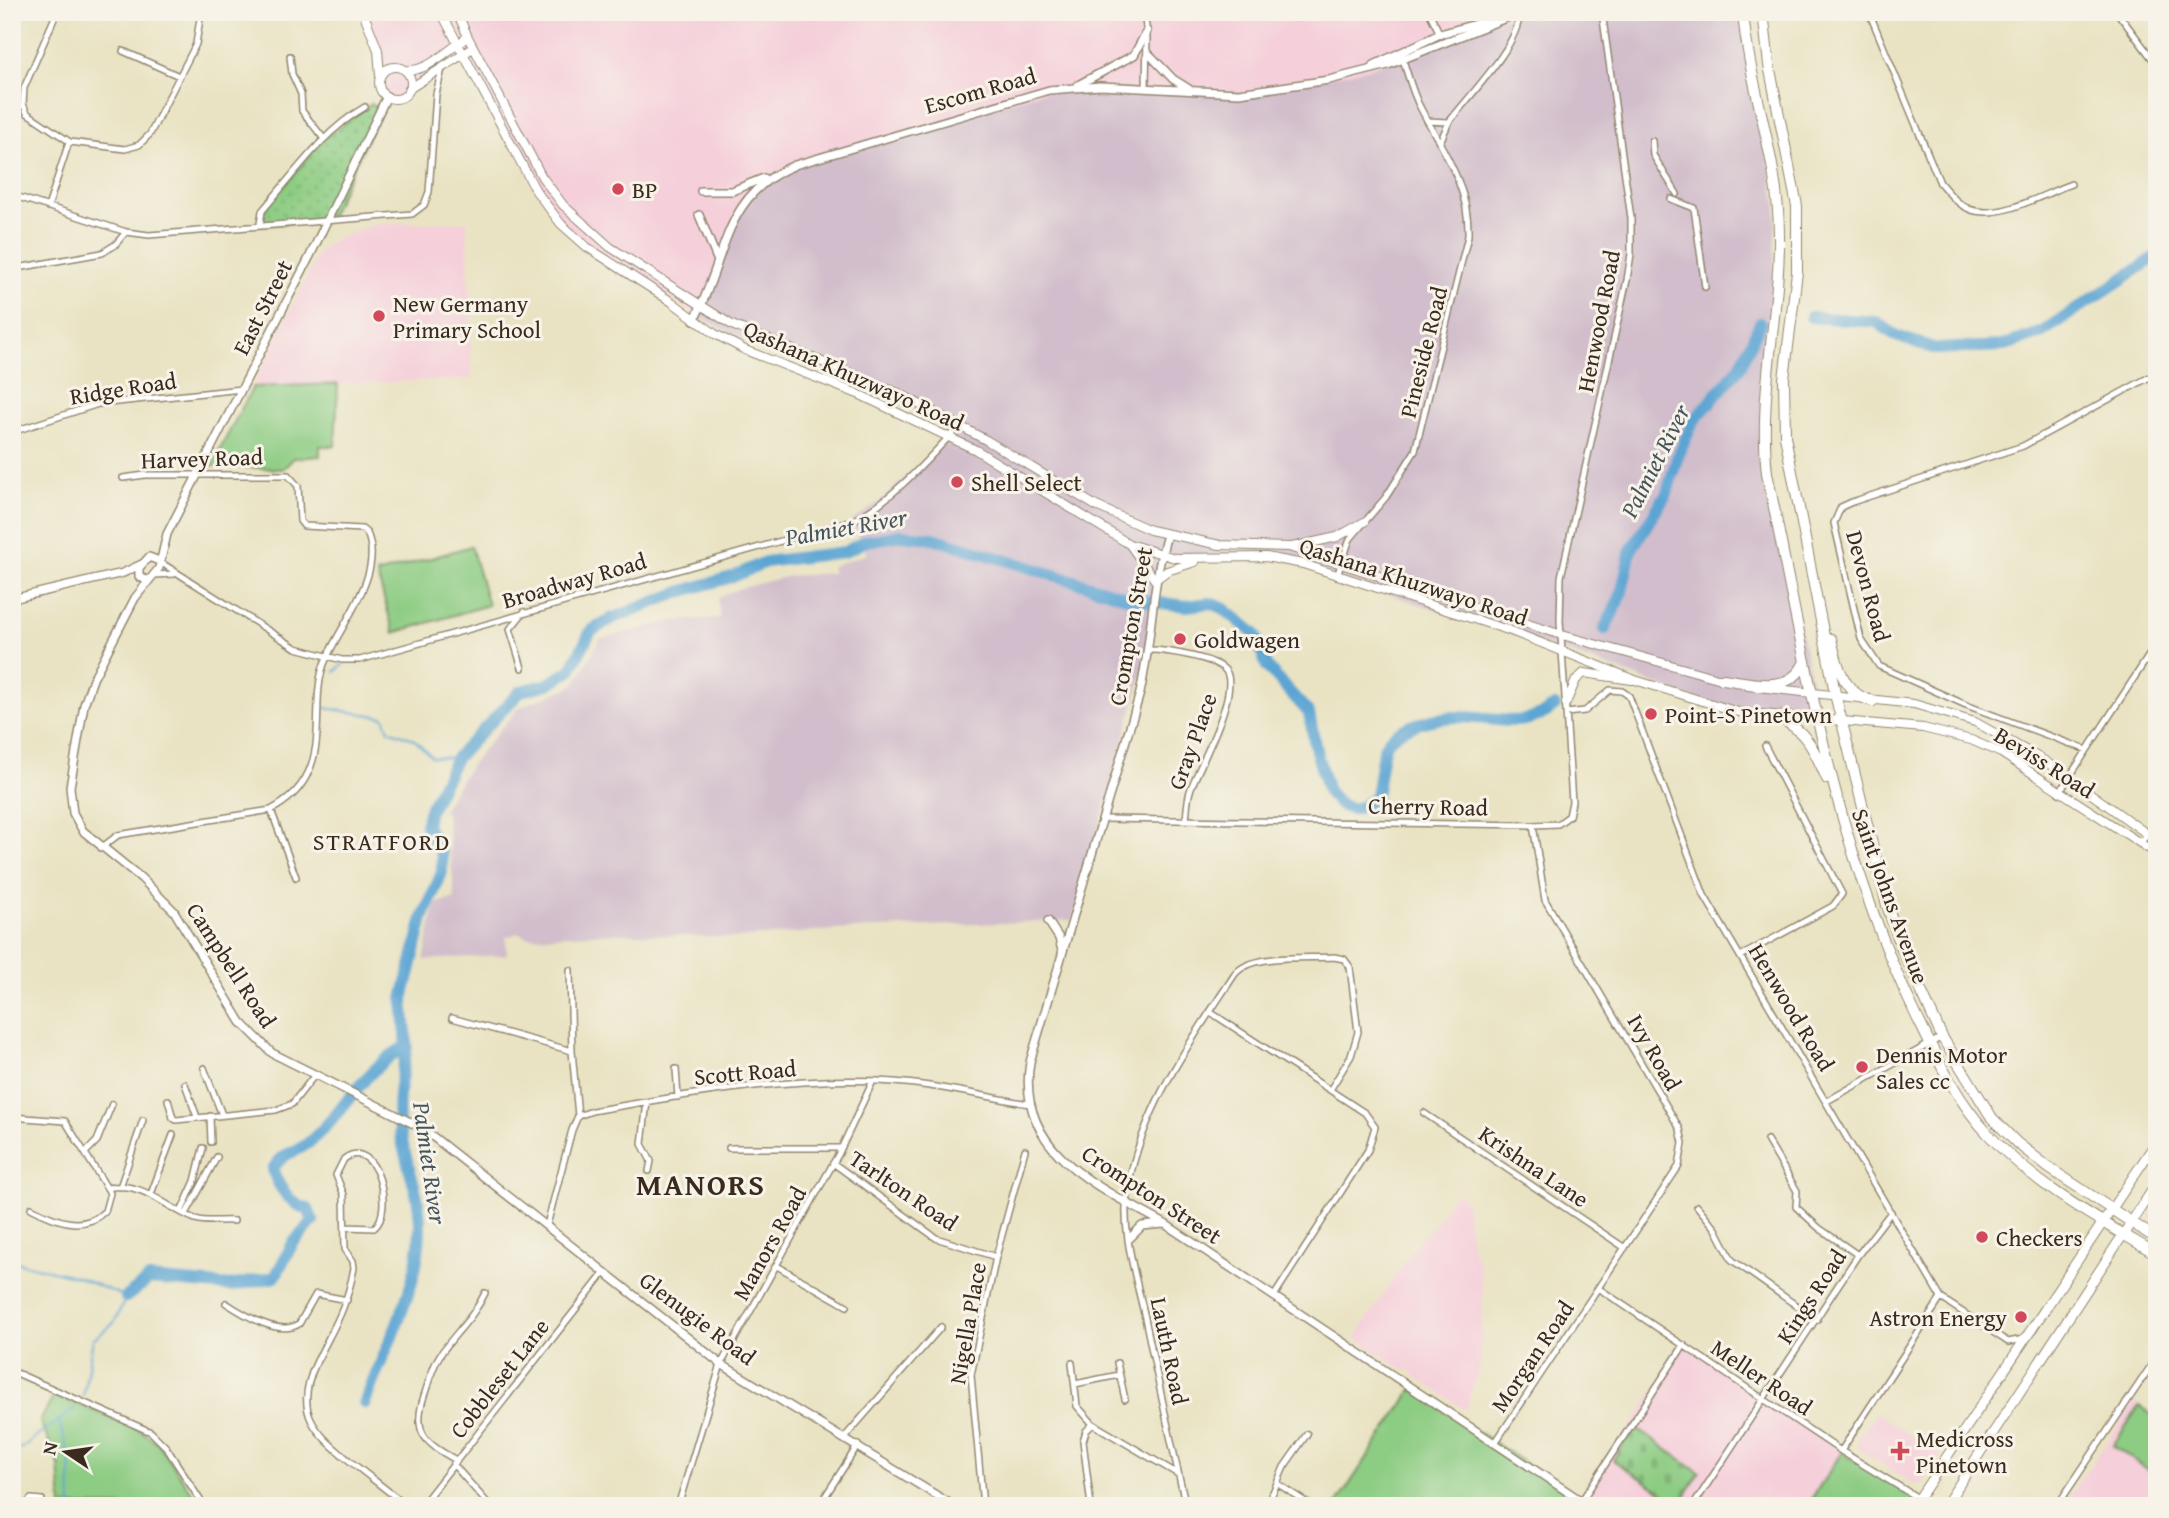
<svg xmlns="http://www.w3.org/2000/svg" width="2169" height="1518" font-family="'Gentium Book Plus',serif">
	<defs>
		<pattern id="grass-dots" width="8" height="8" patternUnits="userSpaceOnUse" patternTransform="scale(1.75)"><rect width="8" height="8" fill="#8dcc83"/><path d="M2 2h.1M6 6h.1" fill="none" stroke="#7baf71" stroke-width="1.8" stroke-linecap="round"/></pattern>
		<pattern id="cemetery-stones" width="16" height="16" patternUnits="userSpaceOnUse" patternTransform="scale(1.75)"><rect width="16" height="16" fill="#8dcc83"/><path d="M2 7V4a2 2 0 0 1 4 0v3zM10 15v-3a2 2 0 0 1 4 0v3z" fill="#7baf71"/></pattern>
	</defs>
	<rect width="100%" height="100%" fill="#f7f3e8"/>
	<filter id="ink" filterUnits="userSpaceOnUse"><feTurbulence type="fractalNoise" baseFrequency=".0143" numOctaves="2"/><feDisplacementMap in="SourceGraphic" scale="14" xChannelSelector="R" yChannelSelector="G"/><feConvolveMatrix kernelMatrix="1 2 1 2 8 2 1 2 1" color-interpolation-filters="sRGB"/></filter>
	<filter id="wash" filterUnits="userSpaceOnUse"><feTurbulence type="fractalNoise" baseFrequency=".00686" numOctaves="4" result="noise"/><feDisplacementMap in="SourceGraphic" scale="28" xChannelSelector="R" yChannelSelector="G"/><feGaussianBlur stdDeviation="1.57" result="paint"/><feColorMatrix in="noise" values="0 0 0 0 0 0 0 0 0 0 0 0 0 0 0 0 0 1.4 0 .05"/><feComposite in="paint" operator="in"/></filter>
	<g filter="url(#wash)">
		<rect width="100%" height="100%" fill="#e9e3c3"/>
		<!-- built -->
		<path fill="#f5cfda" d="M 363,12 L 1521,12 L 696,315 L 588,247 L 544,203 L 463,55 L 382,108 L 385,96 L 377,48 Z
			M 467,222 L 472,379 L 253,387 L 319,252 L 330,242 L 372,224 Z
			M 1454,1195 L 1460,1194 L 1465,1200 L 1471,1247 L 1480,1267 L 1483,1292 L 1480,1363 L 1466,1410 L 1413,1375 L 1413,1371 L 1402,1369 L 1355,1338 L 1422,1235 L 1426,1236 Z
			M 1684,1345 L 1842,1452 L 1812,1497 L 1824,1506 L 1578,1506 Z
			M 2134,1402 L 2157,1417 L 2157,1506 L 2063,1506 Z
			M 1876,1413 L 1941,1455 L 1921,1484 L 1915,1485 L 1858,1448 L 1857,1441 Z"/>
		<!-- industrial -->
		<path fill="#d1bdcb" d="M 1521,12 L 1743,12 L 1777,207 L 1764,451 L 1819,720 L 1709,704 L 1585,658 L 1282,559 L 1162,554 L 1149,650 L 1073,920 L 833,930 L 736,938 L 615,933 L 528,937 L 518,933 L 506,937 L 507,955 L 424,960 L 435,905 L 439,902 L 455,899 L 446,812 L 442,810 L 469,767 L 518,708 L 574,685 L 600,639 L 672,621 L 720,618 L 718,598 L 738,589 L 788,576 L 832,573 L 832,566 L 867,554 L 852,521 L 882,500 L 955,431 L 861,386 L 746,341 L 696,315 L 739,210 L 772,175 L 1040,93 L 1075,87 L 1240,93 L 1273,90 L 1371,68 Z"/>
		<!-- grass -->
		<path fill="url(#grass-dots)" stroke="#647b50" stroke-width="2" d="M 371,104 L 382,108 L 328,220 L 260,225 L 260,215 L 324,138 Z"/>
		<!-- cemetery -->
		<path fill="url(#cemetery-stones)" stroke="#647b50" stroke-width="2" d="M 1634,1427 L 1700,1472 L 1680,1504 L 1613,1460 Z"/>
		<!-- green -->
		<path fill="#8dcc83" stroke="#647b50" stroke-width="2" d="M 338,384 L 335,446 L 320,446 L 320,456 L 294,458 L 283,469 L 211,466 L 253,387 Z
			M 471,546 L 488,605 L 394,633 L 377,574 Z
			M 1413,1389 L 1582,1501 L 1578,1506 L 1335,1506 Z
			M 55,1394 L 140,1430 L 158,1443 L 201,1506 L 62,1506 L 59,1465 L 40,1421 Z
			M 2139,1406 L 2157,1418 L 2157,1476 L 2113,1446 Z
			M 1842,1452 L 1917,1500 L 1913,1506 L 1824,1506 L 1812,1498 Z"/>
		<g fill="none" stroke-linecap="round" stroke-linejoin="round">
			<!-- stream -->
			<path stroke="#5ba5d3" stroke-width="2" d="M 335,672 L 343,664
				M 325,708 L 384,717 L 389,730 L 414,739 L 432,757 L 456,758
				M 12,1261 L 77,1277 L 126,1297 L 114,1323 L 93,1339 L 83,1397
				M 59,1421 L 70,1459 L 71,1506
				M 12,1455 L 75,1408"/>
			<!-- river -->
			<path stroke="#5ba5d3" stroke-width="12" d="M 1811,317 L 1877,322 L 1896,336 L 1936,349 L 2002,346 L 2041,333 L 2157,256
				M 1605,629 L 1621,595 L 1631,550 L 1667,493 L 1677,458 L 1693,422 L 1740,367 L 1760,323
				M 126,1297 L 149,1279 L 231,1286 L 275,1277 L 293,1243 L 313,1221 L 308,1209 C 291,1206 276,1184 273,1169 C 284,1151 292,1155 307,1144 C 343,1115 365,1066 407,1046 L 403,999 L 423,918 L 442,872 L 442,855 L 426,826 L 428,813 L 456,758 L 521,691 L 548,684 L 570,671 L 591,631 L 613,618 L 680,592 L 735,576 L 765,562 L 844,552 L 866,541 L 901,535 L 933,538 L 1136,600 L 1187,606 L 1210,603 L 1223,608 L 1255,634 L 1267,667 L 1309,713 L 1316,750 L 1328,792 L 1340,805 L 1351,809 L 1361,807 L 1375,798 C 1380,782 1380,759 1385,746 C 1395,726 1437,717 1457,717 C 1493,716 1524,732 1555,706
				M 365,1403 C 385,1345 421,1287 420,1225 C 420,1192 405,1162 400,1131 C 395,1102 402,1074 407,1046"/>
		</g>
	</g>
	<g filter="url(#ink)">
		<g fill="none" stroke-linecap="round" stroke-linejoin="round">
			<defs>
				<path id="minor" d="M 57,12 L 24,88 L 23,104 L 27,113 L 70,142 L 125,149 L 139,145 L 150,134 L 196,44 L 201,12
					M 1144,12 L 1147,35 L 1146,88
					M 1429,12 L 1440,34
					M 1869,12 L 1940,183 C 1949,193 1957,204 1969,209 C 1999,221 2043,194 2071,184
					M 2117,12 L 2157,65
					M 123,51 L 179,76
					M 290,56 L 292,74 L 301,94 L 302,111 L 324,139
					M 1427,121 L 1449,122 C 1468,97 1521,43 1519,13
					M 1652,141 L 1653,155 L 1677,194
					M 1440,142 L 1449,122
					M 12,195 L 126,232 L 149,235 L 412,214 L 424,205 L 429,192 L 436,94 L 442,69
					M 1671,199 L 1694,208 L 1705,287
					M 48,207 L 69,142
					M 260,224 L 262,211 C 294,174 323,131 365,107
					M 12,269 L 102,253 L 115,245 L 126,232
					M 12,432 L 98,404 L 242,389
					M 160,562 L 296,648 L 342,660 L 360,660 L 852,521 C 891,502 930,457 959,426
					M 154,575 L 175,574
					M 1337,576 L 1350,539 L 1386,497 L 1415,451 L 1468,236 C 1470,187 1443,151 1421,109 C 1412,93 1408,74 1402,57
					M 1149,650 C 1165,650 1217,658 1226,671 C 1240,692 1200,765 1191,788 C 1187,799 1187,810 1186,821
					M 522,668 L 510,629 L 524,612
					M 1566,713 L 1585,711 L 1610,690 L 1622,691 L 1629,696 L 1704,895 L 1941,1298 L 2008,1342 L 2024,1339
					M 2087,750 L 1966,705 L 1879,666 L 1861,639 L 1834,523 L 1841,507 L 1852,502 L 2023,446 L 2157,373
					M 2059,793 L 2157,643
					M 271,810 L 296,877
					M 1103,819 L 1533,825 L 1558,824 L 1569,816 L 1572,802 L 1560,621 L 1561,577 L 1627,280 L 1631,254 L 1631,218 L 1602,12
					M 2140,844 L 2157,822
					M 101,848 L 118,835 L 271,810 C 286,802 298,792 306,777 C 325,743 312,702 323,667 C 336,629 386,576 367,533 L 362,529 L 304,526 L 300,521 L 298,486 L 288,475 L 145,475 L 123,478
					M 1741,956 L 1833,906 L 1842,894 L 1765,746
					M 570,970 L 572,1051 L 578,1116
					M 1210,1012 L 1365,1113 L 1375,1127 L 1368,1150 L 1274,1296
					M 452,1018 L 572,1051
					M 204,1068 L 222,1115
					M 676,1069 L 678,1097
					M 185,1084 L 197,1117
					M 168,1100 L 173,1118 L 176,1120 L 276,1110 L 292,1104 L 314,1076
					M 1827,1101 L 1942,1037
					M 647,1102 L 642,1144 L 651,1161 L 649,1171
					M 1424,1113 L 1625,1248
					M 210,1116 L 211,1142
					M 12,1117 L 65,1121 L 110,1193 L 105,1211 C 83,1233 54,1220 31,1208
					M 1767,1140 L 1797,1191 L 1796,1207 L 1819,1228 L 1858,1255
					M 729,1148 L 841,1148
					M 86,1152 L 97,1141 L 112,1104
					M 833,1163 L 936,1238 L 996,1257
					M 120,1187 L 143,1120
					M 108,1188 C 142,1180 166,1208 195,1219 C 207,1223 221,1220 234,1221
					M 151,1194 L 173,1135
					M 1697,1206 L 1716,1229 L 1732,1260 L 1817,1320
					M 181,1212 L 195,1181 L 203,1148
					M 186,1214 L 217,1157
					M 547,1225 L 572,1130 L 578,1116 L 592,1111 C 688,1094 795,1075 894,1082 C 940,1085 985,1097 1030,1104
					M 345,1227 L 374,1228 C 395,1212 377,1135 344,1159 L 336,1175 L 344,1195 L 345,1249 L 353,1261 L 354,1268 C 346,1311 334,1326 316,1363 C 293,1412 314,1432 351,1462 C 370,1477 388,1491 407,1506
					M 777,1266 L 847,1306
					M 1598,1288 L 1841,1451 L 1931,1506
					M 226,1303 C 243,1314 279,1337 299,1324 L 316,1294 L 347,1300
					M 1072,1363 L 1077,1406 L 1093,1424
					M 1117,1363 L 1125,1399
					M 12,1371 L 151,1432 L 166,1447 L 204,1506
					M 1075,1384 L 1119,1375
					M 844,1438 L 941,1327
					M 1495,1443 L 1679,1166 L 1683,1143 L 1680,1129 L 1545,900 L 1533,825
					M 1841,1451 L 1941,1298
					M 456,1460 C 425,1443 412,1433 424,1396 C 429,1382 432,1367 440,1355 C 455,1333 474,1317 485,1293
					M 453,1464 L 490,1506
					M 1278,1484 L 1312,1506
					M 25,1506 L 31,1499 L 42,1500
					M 421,1506 L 605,1272
					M 678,1506 L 721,1364 L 839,1153 L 873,1081
					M 819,1506 L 858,1445
					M 983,1506 L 971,1375 L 996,1257 L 1025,1150
					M 1091,1506 L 1083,1441 L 1086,1431 L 1093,1424 L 1178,1474
					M 1186,1506 C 1171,1443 1158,1381 1145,1318 C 1136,1277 1120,1229 1128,1187 C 1143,1106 1191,1041 1235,974 C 1252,953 1308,959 1334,957 L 1344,959 L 1350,967 L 1358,1032 L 1351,1056 L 1330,1090
					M 1267,1506 L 1284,1467 L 1307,1434
					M 1578,1506 L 1684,1345
					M 1693,1506 L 1858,1255 L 1891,1212
					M 2057,1506 L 2157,1357"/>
				<path id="tertiary" d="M 1148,53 L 1173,79 L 1189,89
					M 1374,65 L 1440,34 L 1486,21
					M 1078,85 L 1134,55 L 1147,31
					M 387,96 L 310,256 L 167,534 L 159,568 L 135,598 L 93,679 L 84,705 L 70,787 L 73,813 L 83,831 L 141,878 L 174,911 L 241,1022 L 272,1053 L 422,1128 L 721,1364 L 954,1506
					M 701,191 L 732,191 L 764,178
					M 699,215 L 717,259
					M 694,320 C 727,260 721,195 795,165 L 1049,90 L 1100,86 L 1239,93 L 1329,80 L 1388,65 L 1521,12
					M 1167,535 C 1151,587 1152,641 1140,693 L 1030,1062 C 1015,1152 1099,1187 1165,1224 L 1589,1506
					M 147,580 L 139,577 L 139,568 L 149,557 L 159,561
					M 12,599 L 123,573 L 142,564
					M 1048,921 L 1059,938 L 1062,951
					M 1130,1238 L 1142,1226 L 1164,1224"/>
				<path id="secondary" d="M 363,12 L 378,50 L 380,76
					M 441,12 L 536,191 L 561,224 L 587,247 L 672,302 L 715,334 L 745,350 L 858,394 L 976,450 L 1129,544 L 1175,558 L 1266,557 L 1303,564 L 1511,631 L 1635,680 L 1738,712 L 1923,728 L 1971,740 L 2001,753 L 2157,854
					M 457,12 L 468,37 L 542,177 L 563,205 L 610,247 L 732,325 L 898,393 L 986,440 L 1096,506 L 1150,530 L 1220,545 L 1289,547 L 1562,635 L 1725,680
					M379 83a16 16 0 1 1 32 0a16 16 0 1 1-32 0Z
					M 405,70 C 428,73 449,48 468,37
					M 409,89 L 473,48
					M 1130,545 L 1155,580 L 1167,571 L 1195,562
					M 1292,547 L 1337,537 L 1364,522
					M 1748,686 L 1914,704 L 1975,722 L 2045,761 L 2157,841
					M 1566,703 L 1576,680 L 1584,673 L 1632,680"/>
				<path id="primary" d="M 1914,1506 L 2157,1141
					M 1945,1506 L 2157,1183"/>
				<path id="trunk" d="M 1743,12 C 1749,87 1779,159 1779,234 C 1780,315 1758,392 1767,473 C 1805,657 1833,843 1915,1013 C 1936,1056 1956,1100 1989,1135 C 2036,1186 2097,1219 2157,1254
					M 1763,12 L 1769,65 L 1797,206 L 1797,272 L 1784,379 L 1785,436 L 1836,698 L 1887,905 L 1901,946 L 1942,1037 L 1992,1118 L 2017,1143 L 2049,1168 L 2157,1239
					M 1831,639 C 1837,664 1843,695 1873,701
					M 1722,679 C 1751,682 1791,696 1805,661
					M 1778,717 C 1807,731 1815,751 1827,779"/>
			</defs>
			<!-- minor casing -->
			<use href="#minor" stroke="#928670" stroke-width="8"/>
			<!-- tertiary casing -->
			<use href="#tertiary" stroke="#928670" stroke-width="10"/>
			<!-- secondary casing -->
			<use href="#secondary" stroke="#928670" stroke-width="10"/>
			<!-- primary casing -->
			<use href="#primary" stroke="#928670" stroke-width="11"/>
			<!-- trunk casing -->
			<use href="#trunk" stroke="#928670" stroke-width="12"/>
			<!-- minor -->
			<use href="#minor" stroke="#fff" stroke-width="5"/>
			<!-- tertiary -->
			<use href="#tertiary" stroke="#fff" stroke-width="7"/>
			<!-- secondary -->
			<use href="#secondary" stroke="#fff" stroke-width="8"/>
			<!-- primary -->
			<use href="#primary" stroke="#fff" stroke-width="9"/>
			<!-- trunk -->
			<use href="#trunk" stroke="#fff" stroke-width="10"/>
		</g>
	</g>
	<!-- markers -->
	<g fill="#d1495b" stroke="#f7f3e8" stroke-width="2.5">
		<circle cx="618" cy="189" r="7"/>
		<circle cx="379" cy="316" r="7"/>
		<circle cx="957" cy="482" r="7"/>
		<circle cx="1180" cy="639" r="7"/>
		<circle cx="1651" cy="714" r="7"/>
		<circle cx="1862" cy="1067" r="7"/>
		<circle cx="1982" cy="1237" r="7"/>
		<circle cx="2021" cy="1317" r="7"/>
		<path d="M1896.5 1440.5h7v7h7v7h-7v7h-7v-7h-7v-7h7z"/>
	</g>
	<g text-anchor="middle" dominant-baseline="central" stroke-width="6" stroke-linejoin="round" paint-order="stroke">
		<!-- street labels -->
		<g font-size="23" fill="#3b2a1e" stroke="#f7f3e8">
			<text transform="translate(980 90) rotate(-16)">Escom Road</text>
			<text transform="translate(262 307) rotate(-63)">East Street</text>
			<text transform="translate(1598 321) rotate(-79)">Henwood Road</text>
			<text transform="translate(1423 352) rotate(-76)">Pineside Road</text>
			<text transform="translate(854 375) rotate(24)">Qashana Khuzwayo Road</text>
			<text transform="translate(123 388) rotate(-9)">Ridge Road</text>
			<text transform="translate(202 458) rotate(-2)">Harvey Road</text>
			<text transform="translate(574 580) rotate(-16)">Broadway Road</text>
			<text transform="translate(1414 581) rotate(18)">Qashana Khuzwayo Road</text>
			<text transform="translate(1869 586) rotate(75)">Devon Road</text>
			<text transform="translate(1130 626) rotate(-80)">Crompton Street</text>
			<text transform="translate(1192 741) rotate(-70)">Gray Place</text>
			<text transform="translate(2045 762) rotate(32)">Beviss Road</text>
			<text transform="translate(1428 806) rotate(1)">Cherry Road</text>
			<text transform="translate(1891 896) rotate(70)">Saint Johns Avenue</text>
			<text transform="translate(232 965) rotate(57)">Campbell Road</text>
			<text transform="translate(1792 1007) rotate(59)">Henwood Road</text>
			<text transform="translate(1655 1052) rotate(60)">Ivy Road</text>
			<text transform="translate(745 1072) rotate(-5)">Scott Road</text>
			<text transform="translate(1534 1166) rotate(34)">Krishna Lane</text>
			<text transform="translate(904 1190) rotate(34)">Tarlton Road</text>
			<text transform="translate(1152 1194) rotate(33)">Crompton Street</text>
			<text transform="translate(769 1243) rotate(-61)">Manors Road</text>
			<text transform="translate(1811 1296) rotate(-57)">Kings Road</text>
			<text transform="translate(698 1318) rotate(37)">Glenugie Road</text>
			<text transform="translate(967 1323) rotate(-80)">Nigella Place</text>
			<text transform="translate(1170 1351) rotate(78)">Lauth Road</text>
			<text transform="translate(1532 1356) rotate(-56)">Morgan Road</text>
			<text transform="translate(1762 1377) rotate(34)">Meller Road</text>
			<text transform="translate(499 1378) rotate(-52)">Cobbleset Lane</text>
		</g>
		<!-- poi labels -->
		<g font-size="23" fill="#3b2a1e" stroke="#f7f3e8" text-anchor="start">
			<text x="632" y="189">BP</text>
			<text x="393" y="303">New Germany<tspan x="393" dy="26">Primary School</tspan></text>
			<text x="971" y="482">Shell Select</text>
			<text x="1194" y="639">Goldwagen</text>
			<text x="1665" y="714">Point-S Pinetown</text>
			<text x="1876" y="1054">Dennis Motor<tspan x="1876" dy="26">Sales cc</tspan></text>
			<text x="1996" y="1237">Checkers</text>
			<text x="2007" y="1317" text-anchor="end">Astron Energy</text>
			<text x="1916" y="1438">Medicross<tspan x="1916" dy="26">Pinetown</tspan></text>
		</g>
		<!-- water labels -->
		<g font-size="24" font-style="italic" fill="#46555d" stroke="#f7f3e8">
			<text transform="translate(1655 461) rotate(-63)">Palmiet River</text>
			<text transform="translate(846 527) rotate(-10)">Palmiet River</text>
			<text transform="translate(430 1163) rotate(82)">Palmiet River</text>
		</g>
		<!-- neighbourhood labels -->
		<g font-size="24" letter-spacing="2" fill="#3b2a1e" stroke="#f7f3e8">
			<text x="382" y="841">STRATFORD</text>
		</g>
		<!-- district labels -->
		<g font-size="30" font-weight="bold" letter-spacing="2" fill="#3b2a1e" stroke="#f7f3e8">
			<text x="701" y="1184">MANORS</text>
		</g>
	</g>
	<!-- margin -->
	<rect width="2169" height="1518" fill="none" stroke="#f7f3e8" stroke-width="42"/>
	<!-- north arrow -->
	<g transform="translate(66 1452) rotate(283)" stroke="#f7f3e8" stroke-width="5" paint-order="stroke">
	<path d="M0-5L12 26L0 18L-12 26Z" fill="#3b2a1e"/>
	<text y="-10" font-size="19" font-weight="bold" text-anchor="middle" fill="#3b2a1e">N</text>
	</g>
</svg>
